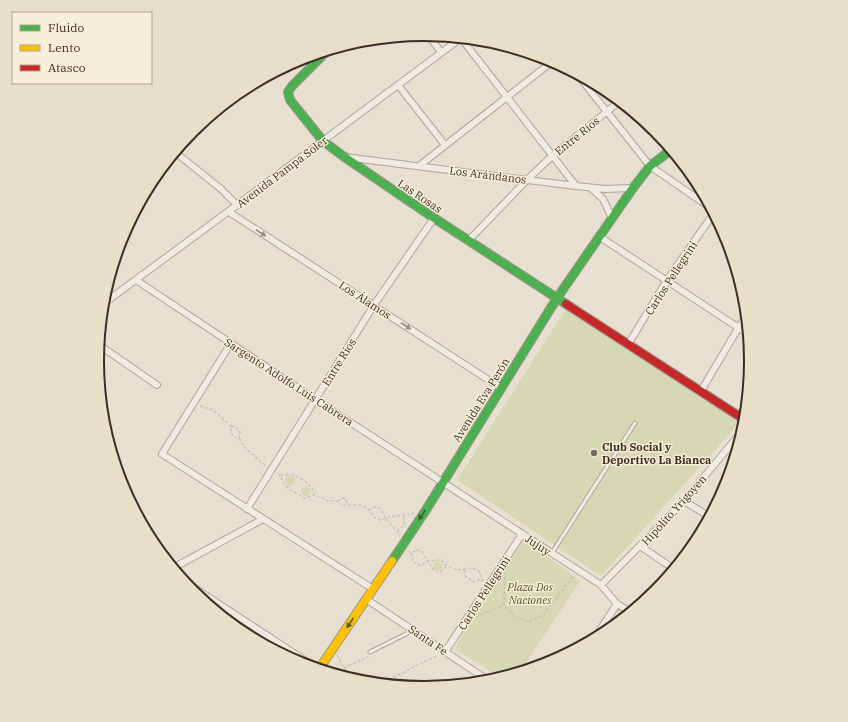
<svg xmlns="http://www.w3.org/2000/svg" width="848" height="722" font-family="'IBM Plex Serif',serif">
	<rect width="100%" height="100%" fill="#e7e0d1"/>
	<!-- green -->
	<path fill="#d6d7b3" d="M 565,310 L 574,311 L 739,419 L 737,426 L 601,576 L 457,480 Z
		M285 481a5 5 0 1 1 10 0a5 5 0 1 1-10 0Z
		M301 491a5 5 0 1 1 10 0a5 5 0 1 1-10 0Z
		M 523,539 L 580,581 L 520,672 L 501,678 L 455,649 L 466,628 Z
		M433.5 566a4.5 4.5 0 1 1 9 0a4.5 4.5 0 1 1-9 0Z"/>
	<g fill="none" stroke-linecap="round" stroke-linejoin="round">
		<defs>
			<path id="lane" d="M 552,553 L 635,423
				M 370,652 L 414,630
				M 468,684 L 481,676"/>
			<path id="street" d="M 427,34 L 441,52
				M 461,38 L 576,186
				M 577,74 L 650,166 L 711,208
				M 398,85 L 445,145
				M 175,152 L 221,189 L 237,205
				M 344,157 L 576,186 L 605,189 L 633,188
				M 419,166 L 553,61
				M 591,188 L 603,199 L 612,218
				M 229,212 L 501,388
				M 600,237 L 748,334
				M 468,241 L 527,180 L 552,156 L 620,101
				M 136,280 L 316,400 L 601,585 L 617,604 L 631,612
				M 103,304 L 237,205 L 461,38
				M 231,343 L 162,454 L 373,589
				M 629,343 L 667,280 L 714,213
				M 99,345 L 157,385
				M 701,391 L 746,315
				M 684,501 L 710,517
				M 247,509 L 374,305 L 434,218
				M 640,546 L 674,569
				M 173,568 L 263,519
				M 184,581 L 318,669
				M 601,585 L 684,501 L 743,430
				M 366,599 L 489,681
				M 594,639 L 617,604
				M 265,645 L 270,637
				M 445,652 L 522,534"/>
			<path id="fast" d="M 328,50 L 292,86 L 288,92 L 290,100 L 323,141 L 343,156 L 434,218 L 566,304
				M 392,561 L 426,510 L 557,298 L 633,188 L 650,166 L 671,150"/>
			<path id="slow" d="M 319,669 L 392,561"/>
			<path id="jam" d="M 566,304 L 745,420"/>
		</defs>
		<!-- lane casing -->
		<use href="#lane" stroke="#ada599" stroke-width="5"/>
		<!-- street casing -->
		<use href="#street" stroke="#ada599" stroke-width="8"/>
		<!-- fast casing -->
		<use href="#fast" stroke="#9c958a" stroke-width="10"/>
		<!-- slow casing -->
		<use href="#slow" stroke="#9c958a" stroke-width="10"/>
		<!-- jam casing -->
		<use href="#jam" stroke="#9c958a" stroke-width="10"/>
		<!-- path -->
		<path stroke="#c8c2b9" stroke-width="1.5" stroke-dasharray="3 2" stroke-linecap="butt" d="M 200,406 L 213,410 L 231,426 L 231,433 L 234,437 L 239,438 L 245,448 L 266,466
			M 231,426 L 237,428 L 240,432 L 239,438
			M 278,474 L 281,476 C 282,487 295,492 304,498 L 315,495 L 328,501 L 338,501 L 342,506 C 349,504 363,504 369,510 C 371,512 373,516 375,518 L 380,520 L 386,518 C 390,525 396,529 400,536
			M 281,476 C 294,471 312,483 315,495
			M 338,501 L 342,498 L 346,499 L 347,504
			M 369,510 L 374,507 L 380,508 L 386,518 C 395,515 404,516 414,513
			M 397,531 L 404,525 L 404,516
			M 408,551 L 411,553 L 417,550 L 422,552 L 428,561 L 441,560 L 447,566 L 457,570 L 473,568 L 480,572 L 481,579 L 483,581
			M 411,553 L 413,562 L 421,566 L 428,561 L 432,568 L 439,573 L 447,566
			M 464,570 L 466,577 L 475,582 L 481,579
			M 505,572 L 504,605 L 514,616 L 528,622 L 543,615 L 574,575
			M 476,617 L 504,605
			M 337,655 L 350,679
			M 344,668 L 368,657
			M 380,684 L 438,655"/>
		<!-- lane -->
		<use href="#lane" stroke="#efebe3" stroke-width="3"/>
		<!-- street -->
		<use href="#street" stroke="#efebe3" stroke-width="6"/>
		<!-- fast -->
		<use href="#fast" stroke="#4caf50" stroke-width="8"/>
		<!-- slow -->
		<use href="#slow" stroke="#ffc107" stroke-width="8"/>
		<!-- jam -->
		<use href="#jam" stroke="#c62828" stroke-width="8"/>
	</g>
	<!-- one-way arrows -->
	<defs><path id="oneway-solid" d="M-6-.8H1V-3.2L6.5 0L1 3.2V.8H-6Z"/></defs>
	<g fill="#968c82">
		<use href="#oneway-solid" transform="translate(261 233) rotate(33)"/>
		<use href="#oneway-solid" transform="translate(406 326) rotate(33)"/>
	</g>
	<g fill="#425b31">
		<use href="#oneway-solid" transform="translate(422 515) rotate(124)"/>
		<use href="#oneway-solid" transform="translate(350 623) rotate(124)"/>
	</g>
	<!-- markers -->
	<circle fill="#786c5e" stroke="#f7eed8" stroke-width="1.5" cx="594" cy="453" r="4"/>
	<g text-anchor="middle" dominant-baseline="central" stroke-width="3" stroke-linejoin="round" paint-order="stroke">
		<!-- street labels -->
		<g font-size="11" fill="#3d2e20" stroke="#f7eed8">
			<text transform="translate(577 136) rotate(-39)">Entre Ríos</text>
			<text transform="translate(282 172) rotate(-37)">Avenida Pampa Soler</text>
			<text transform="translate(488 175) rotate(7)">Los Arándanos</text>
			<text transform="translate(420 196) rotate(34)">Las Rosas</text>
			<text transform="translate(671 278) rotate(-57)">Carlos Pellegrini</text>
			<text transform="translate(365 300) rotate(33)">Los Álamos</text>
			<text transform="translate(339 362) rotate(-58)">Entre Ríos</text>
			<text transform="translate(289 382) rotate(33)">Sargento Adolfo Luis Cabrera</text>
			<text transform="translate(481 400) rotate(-58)">Avenida Eva Perón</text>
			<text transform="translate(674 510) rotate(-48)">Hipólito Yrigoyen</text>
			<text transform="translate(538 545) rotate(33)">Jujuy</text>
			<text transform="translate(484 593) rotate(-57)">Carlos Pellegrini</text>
			<text transform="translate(428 640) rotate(34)">Santa Fe</text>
		</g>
		<!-- poi labels -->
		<g font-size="11" font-weight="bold" fill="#3d2e20" stroke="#f7eed8" text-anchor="start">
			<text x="602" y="447">Club Social y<tspan x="602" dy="13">Deportivo La Bianca</tspan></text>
		</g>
		<!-- park labels -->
		<g font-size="11" font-style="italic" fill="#4d5a26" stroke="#f7eed8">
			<text x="530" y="587">Plaza Dos<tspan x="530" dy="13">Naciones</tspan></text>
		</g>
	</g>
	<!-- crop -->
	<path d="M0 0H848V722H0ZM104 361a320 320 0 1 1 640 0a320 320 0 1 1-640 0Z" fill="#e8dfc9" fill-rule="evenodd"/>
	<path fill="none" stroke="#3d2e20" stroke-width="2" d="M104 361a320 320 0 1 1 640 0a320 320 0 1 1-640 0Z"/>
	<!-- legend -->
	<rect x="12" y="12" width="140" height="72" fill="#f7eed8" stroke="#ada18e"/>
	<rect x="20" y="25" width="20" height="6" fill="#4caf50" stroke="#ada18e"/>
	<text x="48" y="32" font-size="12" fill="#3d2e20">Fluido</text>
	<rect x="20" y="45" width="20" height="6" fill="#ffc107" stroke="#ada18e"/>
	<text x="48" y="52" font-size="12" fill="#3d2e20">Lento</text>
	<rect x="20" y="65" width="20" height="6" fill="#c62828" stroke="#ada18e"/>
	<text x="48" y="72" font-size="12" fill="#3d2e20">Atasco</text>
</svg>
